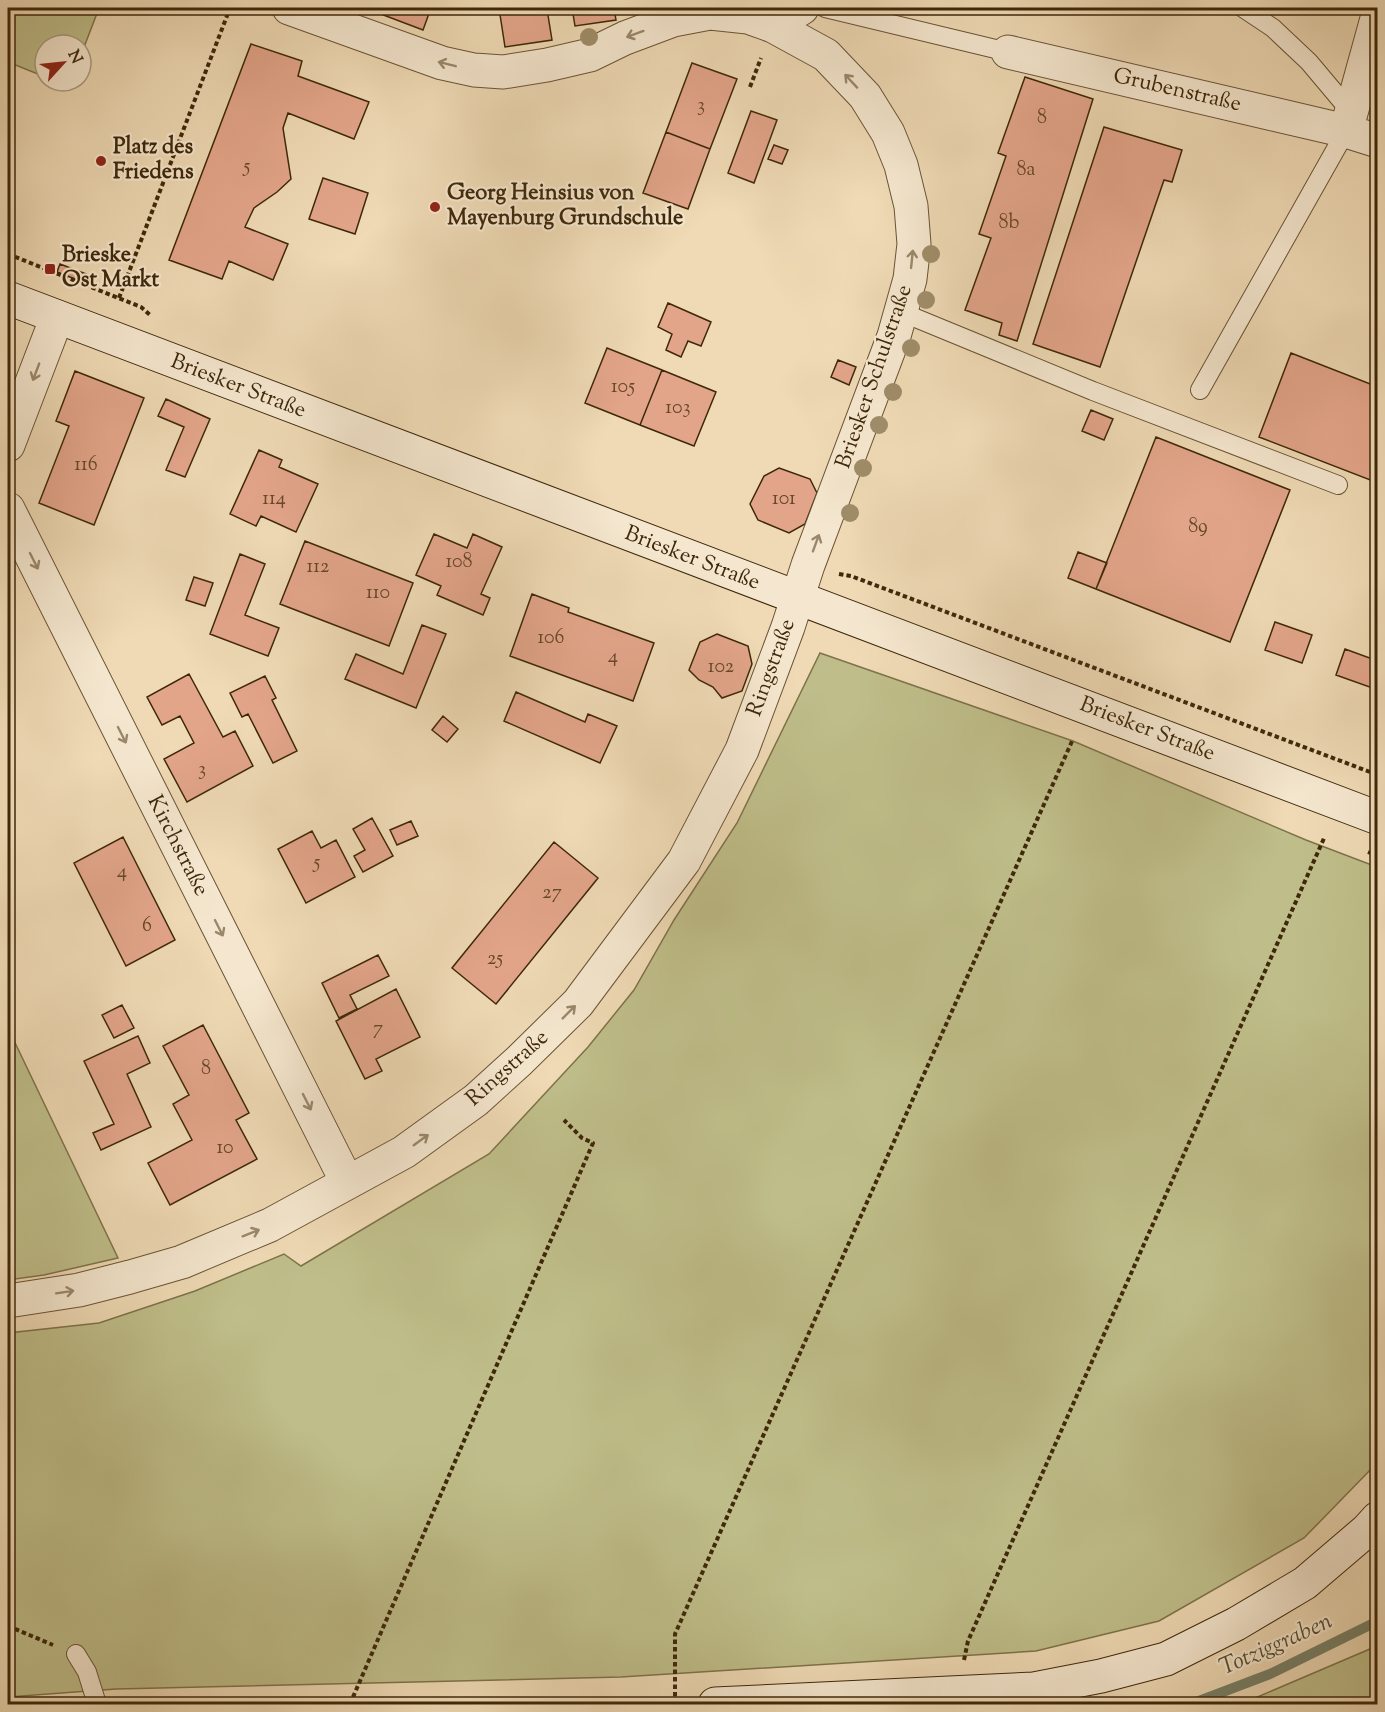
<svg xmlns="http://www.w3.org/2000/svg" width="1385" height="1712" font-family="'Sorts Mill Goudy',serif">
	<rect width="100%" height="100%" fill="#efdab5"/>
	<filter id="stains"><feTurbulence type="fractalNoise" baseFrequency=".00333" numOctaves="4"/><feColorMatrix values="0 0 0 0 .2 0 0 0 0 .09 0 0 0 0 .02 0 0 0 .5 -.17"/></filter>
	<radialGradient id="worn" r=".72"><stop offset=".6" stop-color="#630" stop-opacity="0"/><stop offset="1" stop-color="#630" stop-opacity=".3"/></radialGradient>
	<!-- green -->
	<path fill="#bfbe8a" stroke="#7e734a" stroke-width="1.5" d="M 8,8 L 99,8 L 81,55 L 81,45 L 45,45 L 45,77 L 8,62 Z
		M 820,653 L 1073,741 L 1306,840 L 1377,867 L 1377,1463 L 1304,1538 L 1159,1621 L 1036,1651 L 621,1677 L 116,1689 L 8,1697 L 8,1333 L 99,1323 L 195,1291 L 284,1254 L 301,1266 L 489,1154 L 588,1047 L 634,990 L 674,920 L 737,823 Z
		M 8,1028 L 118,1258 L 44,1275 L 8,1280 Z
		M 1377,1646 L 1377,1704 L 1241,1704 Z"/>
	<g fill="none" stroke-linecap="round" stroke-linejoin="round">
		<!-- stream -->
		<path stroke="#768068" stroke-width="10" d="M 1191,1704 L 1270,1674 L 1378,1621"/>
	</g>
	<!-- building -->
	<path fill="#e3a58a" stroke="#3e280a" stroke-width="1.5" d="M 365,8 L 431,8 L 423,30 Z
		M 499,8 L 559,8 L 547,9 L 552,40 L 505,47 Z
		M 572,8 L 614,8 L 616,20 L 575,26 Z
		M 251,44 L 302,61 L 298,76 L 369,102 L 354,139 L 288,113 L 283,128 L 291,179 L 277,192 L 254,208 L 245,227 L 288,244 L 273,280 L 229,261 L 222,279 L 169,260 Z
		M 692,63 L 737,79 L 710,149 L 666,132 Z
		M 1025,77 L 1093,99 L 1017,341 L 999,335 L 1002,323 L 965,310 L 991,238 L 979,234 L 1006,156 L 998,153 Z
		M 751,111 L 777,120 L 754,183 L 728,173 Z
		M 1104,127 L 1182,150 L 1172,182 L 1164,180 L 1100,367 L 1033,344 Z
		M 666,132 L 710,149 L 688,209 L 643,193 Z
		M 774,145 L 788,150 L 782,164 L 768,159 Z
		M 323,178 L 368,193 L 355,234 L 309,219 Z
		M 60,264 L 86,274 L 83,282 L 57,272 Z
		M 668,303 L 711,322 L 701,346 L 688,341 L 681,357 L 666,350 L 672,334 L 658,327 Z
		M 607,348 L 662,370 L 640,425 L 585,403 Z
		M 1291,353 L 1378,387 L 1378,483 L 1259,437 Z
		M 838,360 L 856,367 L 849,385 L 831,377 Z
		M 662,370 L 716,392 L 694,446 L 640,425 Z
		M 75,371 L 144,398 L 94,525 L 39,503 L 69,426 L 56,421 Z
		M 166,399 L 210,419 L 185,477 L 166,470 L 184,427 L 158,416 Z
		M 1091,410 L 1113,419 L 1104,440 L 1082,431 Z
		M 1156,437 L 1290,490 L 1230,642 L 1096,589 Z
		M 259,450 L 282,460 L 279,467 L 318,484 L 296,532 L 261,516 L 256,526 L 230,514 Z
		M 779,468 L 810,479 L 817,493 L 805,524 L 789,533 L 758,520 L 750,504 L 764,476 Z
		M 434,534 L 467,548 L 473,534 L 502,547 L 481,594 L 490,598 L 483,615 L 437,595 L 441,586 L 416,575 Z
		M 305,541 L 413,583 L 389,646 L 280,604 Z
		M 1078,552 L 1107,563 L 1096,589 L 1068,578 Z
		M 240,554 L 265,564 L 245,615 L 279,628 L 268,656 L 210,634 Z
		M 194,577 L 213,583 L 205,606 L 186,600 Z
		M 532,594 L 569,608 L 568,612 L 654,643 L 633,701 L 510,656 Z
		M 1275,622 L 1312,635 L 1302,663 L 1265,650 Z
		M 422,625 L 446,634 L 416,708 L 345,679 L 356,654 L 403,674 Z
		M 717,634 L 748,646 L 752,664 L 742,691 L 722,698 L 713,687 L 699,680 L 689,670 L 700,642 Z
		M 1345,649 L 1378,661 L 1378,690 L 1336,675 Z
		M 189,674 L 223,737 L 235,731 L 253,766 L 187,802 L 164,759 L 194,743 L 180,716 L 162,725 L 147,697 Z
		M 265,676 L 276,698 L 272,700 L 297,751 L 273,763 L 248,714 L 242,717 L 230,693 Z
		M 516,692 L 585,722 L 588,714 L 617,726 L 600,763 L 504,721 Z
		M 443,716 L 458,729 L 447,742 L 432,730 Z
		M 372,818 L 393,856 L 363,872 L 354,856 L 365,850 L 353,829 Z
		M 411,821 L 418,836 L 397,845 L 390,830 Z
		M 312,831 L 321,848 L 336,840 L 355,877 L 306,903 L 278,849 Z
		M 123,837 L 175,940 L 126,966 L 74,863 Z
		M 554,842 L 598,878 L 496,1004 L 452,968 Z
		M 378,955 L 389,976 L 350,995 L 357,1009 L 339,1018 L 322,983 Z
		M 396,989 L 420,1037 L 376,1059 L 382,1071 L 365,1079 L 336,1021 Z
		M 122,1005 L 134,1028 L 114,1038 L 102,1015 Z
		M 203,1025 L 249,1113 L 236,1120 L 257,1159 L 170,1205 L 148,1163 L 192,1140 L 173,1104 L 189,1095 L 163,1046 Z
		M 138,1036 L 150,1063 L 127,1074 L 151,1127 L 101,1150 L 93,1133 L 114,1124 L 84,1061 Z"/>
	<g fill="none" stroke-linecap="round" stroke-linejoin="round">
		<defs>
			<path id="lane" d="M 825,8 L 1008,52
				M 1243,8 L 1273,28 L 1309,62 L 1351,112
				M 901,312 L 1093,391 L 1338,485
				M 1200,390 L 1346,131
				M 76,1654 L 87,1672 L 97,1704"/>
			<path id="street" d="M 773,26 L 802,8
				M 1008,52 L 1346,131 L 1378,141
				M 1346,131 L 1378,15
				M 8,445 L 57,317
				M 8,509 L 347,1182
				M 8,1301 L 79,1290 L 130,1277 L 182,1262 L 270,1225 L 404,1152 L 476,1100 L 519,1061 L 578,1003 L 684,861 L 742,750 L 788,627 L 808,565 L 894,336 L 910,279 L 914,244 L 911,206 L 901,165 L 888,133 L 865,96 L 826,55 L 773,26 L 748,17 L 710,13 L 673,20 L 625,38 L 590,55 L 547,65 L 503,72 L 474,70 L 442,63 L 289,8"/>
			<path id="secondary" d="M 8,298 L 1378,818
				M 715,1704 L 1034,1689 L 1101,1676 L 1166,1659 L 1236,1624 L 1305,1583 L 1367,1530 L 1378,1518"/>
		</defs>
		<!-- lane casing -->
		<use href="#lane" stroke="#6a5435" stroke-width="20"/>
		<!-- street casing -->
		<use href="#street" stroke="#6a5435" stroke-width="35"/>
		<!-- secondary casing -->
		<use href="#secondary" stroke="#3e280a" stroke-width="35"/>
		<!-- path -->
		<path stroke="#3e280a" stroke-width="4" stroke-dasharray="4.5 3" stroke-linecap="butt" d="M 750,87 L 761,58
			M 8,254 L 141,307 L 150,315
			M 119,298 L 230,8
			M 839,574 L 851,576 L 1378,775
			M 1368,852 L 1378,856
			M 8,1626 L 53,1645
			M 964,1660 L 968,1641 L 1325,836
			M 350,1704 L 593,1143 L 582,1138 L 564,1120
			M 675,1704 L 675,1634 L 1073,739"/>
		<!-- lane -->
		<use href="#lane" stroke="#f5e7cf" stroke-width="18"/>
		<!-- street -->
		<use href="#street" stroke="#f5e7cf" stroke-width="33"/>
		<!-- secondary -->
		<use href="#secondary" stroke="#f5e7cf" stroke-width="33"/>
	</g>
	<!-- trees -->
	<g fill="#9f8d69">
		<circle cx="589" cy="37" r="9"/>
		<circle cx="931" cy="254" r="9"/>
		<circle cx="926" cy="300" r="9"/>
		<circle cx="911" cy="348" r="9"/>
		<circle cx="893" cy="392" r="9"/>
		<circle cx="879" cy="425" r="9"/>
		<circle cx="863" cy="468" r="9"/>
		<circle cx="850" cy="513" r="9"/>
	</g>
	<!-- one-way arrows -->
	<defs><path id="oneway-shaft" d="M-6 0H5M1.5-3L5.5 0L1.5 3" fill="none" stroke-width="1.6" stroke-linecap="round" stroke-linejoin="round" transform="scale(1.5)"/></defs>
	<g stroke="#9a886c">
		<use href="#oneway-shaft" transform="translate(635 34) rotate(160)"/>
		<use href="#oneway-shaft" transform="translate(447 64) rotate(-166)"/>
		<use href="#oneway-shaft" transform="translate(851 81) rotate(-133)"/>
		<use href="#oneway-shaft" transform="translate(912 259) rotate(-84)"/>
		<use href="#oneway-shaft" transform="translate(36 372) rotate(111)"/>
		<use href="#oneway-shaft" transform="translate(816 543) rotate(-70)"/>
		<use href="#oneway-shaft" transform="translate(34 561) rotate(63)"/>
		<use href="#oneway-shaft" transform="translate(122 735) rotate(63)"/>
		<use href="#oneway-shaft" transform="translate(219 928) rotate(63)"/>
		<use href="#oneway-shaft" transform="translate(569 1012) rotate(-45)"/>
		<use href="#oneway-shaft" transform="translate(307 1102) rotate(63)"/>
		<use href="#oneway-shaft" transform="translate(421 1140) rotate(-36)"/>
		<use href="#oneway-shaft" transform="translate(251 1233) rotate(-22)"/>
		<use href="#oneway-shaft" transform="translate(65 1292) rotate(-9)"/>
	</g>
	<!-- markers -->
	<g fill="#8f2418" stroke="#f5e7cf" stroke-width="2">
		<circle cx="101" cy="161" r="6"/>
		<circle cx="435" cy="207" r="6"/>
		<rect x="44" y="263" width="12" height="12" rx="3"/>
	</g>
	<g text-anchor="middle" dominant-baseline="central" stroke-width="4.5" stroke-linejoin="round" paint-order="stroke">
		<!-- number labels -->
		<g font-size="20" fill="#67472a">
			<text x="701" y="106">3</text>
			<text x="1042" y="118">8</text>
			<text x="247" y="167">5</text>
			<text x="1026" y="170">8a</text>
			<text x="1009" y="223">8b</text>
			<text x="623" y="387">105</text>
			<text x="678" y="408">103</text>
			<text x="86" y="465">116</text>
			<text x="274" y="499">114</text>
			<text x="784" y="499">101</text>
			<text x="1198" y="527">89</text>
			<text x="459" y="562">108</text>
			<text x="318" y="567">112</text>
			<text x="378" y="593">110</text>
			<text x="551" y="638">106</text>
			<text x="613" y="657">4</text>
			<text x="721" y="667">102</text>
			<text x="202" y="770">3</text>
			<text x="317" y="863">5</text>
			<text x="122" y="872">4</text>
			<text x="552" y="893">27</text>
			<text x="147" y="926">6</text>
			<text x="495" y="959">25</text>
			<text x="378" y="1029">7</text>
			<text x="206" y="1069">8</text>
			<text x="225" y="1148">10</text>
		</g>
		<!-- street labels -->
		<g font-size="22" fill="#3e280a" stroke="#f5e7cf">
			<text transform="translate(1177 91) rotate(13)">Grubenstraße</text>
			<text transform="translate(875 377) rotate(-71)">Briesker Schulstraße</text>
			<text transform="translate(238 387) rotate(21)">Briesker Straße</text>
			<text transform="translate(692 559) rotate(21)">Briesker Straße</text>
			<text transform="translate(772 668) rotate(-70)">Ringstraße</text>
			<text transform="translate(1147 730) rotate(21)">Briesker Straße</text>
			<text transform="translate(177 846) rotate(63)">Kirchstraße</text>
			<text transform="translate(508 1069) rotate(-42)">Ringstraße</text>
		</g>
		<!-- poi labels -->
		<g font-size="22" font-weight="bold" fill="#3e280a" stroke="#f5e7cf" text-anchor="start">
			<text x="113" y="148">Platz des<tspan x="113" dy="25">Friedens</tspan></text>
			<text x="447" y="194">Georg Heinsius von<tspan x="447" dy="25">Mayenburg Grundschule</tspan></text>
			<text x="62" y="256">Brieske<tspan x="62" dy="25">Ost Markt</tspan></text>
		</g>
		<!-- water labels -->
		<g font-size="24" font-style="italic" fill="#554d31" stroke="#f5e7cf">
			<text transform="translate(1276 1645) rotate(-24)">Totziggraben</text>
		</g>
	</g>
	<!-- margin -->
	<rect width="1385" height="1712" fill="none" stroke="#efdab5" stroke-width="30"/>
	<rect x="9" y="9" width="1367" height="1694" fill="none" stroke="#3e280a" stroke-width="3"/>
	<rect x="15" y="15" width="1355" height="1682" fill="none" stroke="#3e280a" stroke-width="1.5"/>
	<!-- north arrow -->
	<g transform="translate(63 63) rotate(63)"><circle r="28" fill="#f5e7cf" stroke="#ac9b80" stroke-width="1.5"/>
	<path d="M0-4.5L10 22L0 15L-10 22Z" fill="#8f2418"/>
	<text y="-9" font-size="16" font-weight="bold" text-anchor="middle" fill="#3e280a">N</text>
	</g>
	<rect width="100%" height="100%" filter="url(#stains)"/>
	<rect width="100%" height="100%" fill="url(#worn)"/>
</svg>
